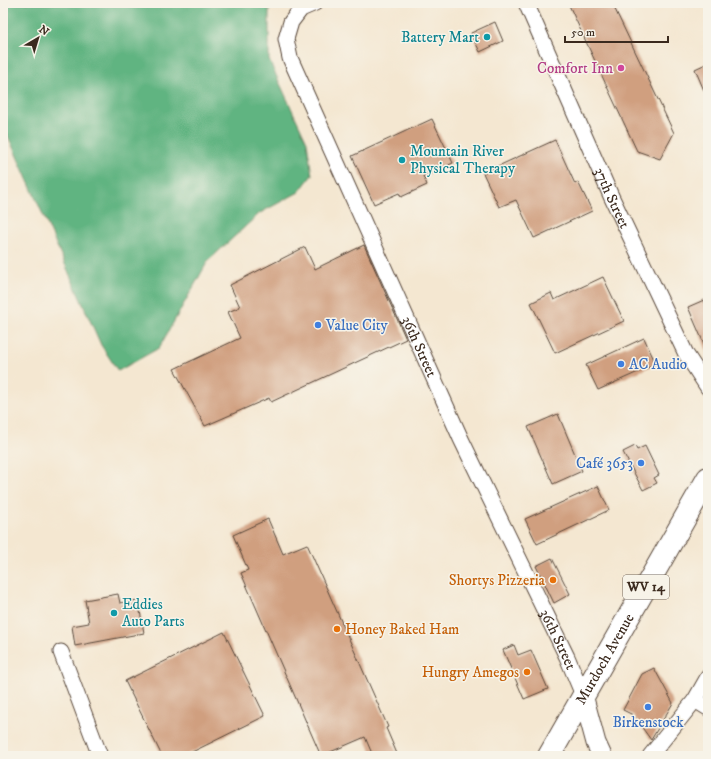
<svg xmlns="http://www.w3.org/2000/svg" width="711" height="759" font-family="'IM FELL DW Pica',serif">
	<rect width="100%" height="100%" fill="#f7f3e8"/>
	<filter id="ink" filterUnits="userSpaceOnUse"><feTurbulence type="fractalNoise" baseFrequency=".025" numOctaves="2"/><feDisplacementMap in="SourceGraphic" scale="8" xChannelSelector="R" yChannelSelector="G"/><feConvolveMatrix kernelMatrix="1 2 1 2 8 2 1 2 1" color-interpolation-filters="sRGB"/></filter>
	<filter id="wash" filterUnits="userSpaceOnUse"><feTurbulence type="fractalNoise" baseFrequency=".012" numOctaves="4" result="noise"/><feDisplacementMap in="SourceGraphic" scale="16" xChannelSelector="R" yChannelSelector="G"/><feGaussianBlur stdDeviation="0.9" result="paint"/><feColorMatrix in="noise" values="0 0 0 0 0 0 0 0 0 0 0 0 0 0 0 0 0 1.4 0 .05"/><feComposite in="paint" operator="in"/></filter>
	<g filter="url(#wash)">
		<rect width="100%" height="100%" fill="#f4e7d1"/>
		<!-- forest -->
		<path fill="#61b481" stroke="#4e6f50" d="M 3,3 L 270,3 L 269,6 L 269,60 L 307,142 L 312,175 L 299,192 L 260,213 L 208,261 L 159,348 L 118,371 L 101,345 L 3,125 Z"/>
		<g id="blocks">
			<!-- building -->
			<path fill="#d09f7f" d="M 568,3 L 612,3 L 674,133 L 660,159 L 637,151 Z
				M 495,22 L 503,41 L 480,52 L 471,33 Z
				M 708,63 L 708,100 L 695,69 Z
				M 432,119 L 453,163 L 423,176 L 427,185 L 401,197 L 399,193 L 374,204 L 352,156 Z
				M 555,140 L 575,184 L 578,182 L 592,211 L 534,238 L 516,200 L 499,207 L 483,173 Z
				M 364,245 L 406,339 L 271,402 L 269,398 L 205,426 L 174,369 L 240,338 L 228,312 L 240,307 L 230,285 L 305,247 L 315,269 Z
				M 603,277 L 624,321 L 555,353 L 531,303 L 551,293 L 554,300 Z
				M 704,300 L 708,309 L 708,353 L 688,307 Z
				M 644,338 L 656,364 L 598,390 L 586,365 Z
				M 558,414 L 582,471 L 553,484 L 528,427 Z
				M 635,446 L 637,450 L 645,446 L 659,475 L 654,478 L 657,483 L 643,490 L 623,452 Z
				M 598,486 L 609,510 L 537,544 L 525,519 Z
				M 268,519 L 283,554 L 307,544 L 388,727 L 386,728 L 398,756 L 373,756 L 365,737 L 321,756 L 241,573 L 248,570 L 233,535 Z
				M 552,558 L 570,594 L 554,603 L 536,566 Z
				M 118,594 L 120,603 L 138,600 L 144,633 L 75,646 L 72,626 L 89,623 L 85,600 Z
				M 224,632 L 265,716 L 184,756 L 162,756 L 125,681 Z
				M 514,645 L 518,655 L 531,650 L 548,689 L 524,699 L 503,650 Z
				M 654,668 L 673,703 L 651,740 L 633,715 L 623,710 L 642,674 Z"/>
		</g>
	</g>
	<g filter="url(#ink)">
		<use href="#blocks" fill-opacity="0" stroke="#574639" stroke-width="1"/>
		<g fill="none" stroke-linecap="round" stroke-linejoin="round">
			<defs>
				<g id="minor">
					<path id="s1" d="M 315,3 L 301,9 L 291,22 L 286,39 L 290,58 L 461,439 L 567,657 L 583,695"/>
					<path id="s2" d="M 526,3 L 611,196 L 686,354 L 708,388"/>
					<path d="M 61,652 L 100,756"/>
					<path d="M 695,700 L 708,708"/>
					<path d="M 650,756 L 695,700 L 708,677"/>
				</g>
				<path id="tertiary" d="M 583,695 L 596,743 L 602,756"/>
				<g id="primary">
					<path id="s3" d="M 549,756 L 708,478"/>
				</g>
			</defs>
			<!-- minor casing -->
			<use href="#minor" stroke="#574639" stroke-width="17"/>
			<!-- tertiary casing -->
			<use href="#tertiary" stroke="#574639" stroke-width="21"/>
			<!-- primary casing -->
			<use href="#primary" stroke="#574639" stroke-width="24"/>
			<!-- minor -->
			<use href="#minor" stroke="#fff" stroke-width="15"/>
			<!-- tertiary -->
			<use href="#tertiary" stroke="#fff" stroke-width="19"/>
			<!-- primary -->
			<use href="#primary" stroke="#fff" stroke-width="22"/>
		</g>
	</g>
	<!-- markers -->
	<g fill="#0f9aa8" stroke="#f7f3e8" stroke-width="1.5">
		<circle cx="487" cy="37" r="4"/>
		<circle cx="402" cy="160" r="4"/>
		<circle cx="114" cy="613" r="4"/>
	</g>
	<circle fill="#d1479c" stroke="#f7f3e8" stroke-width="1.5" cx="621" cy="68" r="4"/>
	<g fill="#3f7fe0" stroke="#f7f3e8" stroke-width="1.5">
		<circle cx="318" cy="325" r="4"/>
		<circle cx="621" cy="364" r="4"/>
		<circle cx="641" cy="463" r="4"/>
		<circle cx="648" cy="707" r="4"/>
	</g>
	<g fill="#e8710a" stroke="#f7f3e8" stroke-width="1.5">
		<circle cx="553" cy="580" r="4"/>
		<circle cx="337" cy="629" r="4"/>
		<circle cx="527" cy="672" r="4"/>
	</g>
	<g text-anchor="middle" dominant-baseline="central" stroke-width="3" stroke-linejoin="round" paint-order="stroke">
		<!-- shield labels -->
		<rect fill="#f7f3e8" stroke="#73665b" stroke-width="1" x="623" y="575" width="46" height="24" rx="3"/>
		<g font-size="14" font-weight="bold" fill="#3b2a1e">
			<text x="646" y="587">WV 14</text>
		</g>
		<!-- culture labels -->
		<g font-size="15" fill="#0d838f" stroke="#f7f3e8" text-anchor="start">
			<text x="479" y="37" text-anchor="end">Battery Mart</text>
			<text x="410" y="151">Mountain River<tspan x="410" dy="17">Physical Therapy</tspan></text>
			<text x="122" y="604">Eddies<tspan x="122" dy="17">Auto Parts</tspan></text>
		</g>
		<!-- hotel labels -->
		<g font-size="15" fill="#b23c85" stroke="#f7f3e8" text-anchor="end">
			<text x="613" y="68">Comfort Inn</text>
		</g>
		<!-- street labels -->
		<g font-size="15" fill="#3b2a1e" stroke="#f7f3e8">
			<text stroke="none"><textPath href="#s2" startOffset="213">37th Street</textPath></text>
			<text stroke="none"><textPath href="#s1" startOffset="385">36th Street</textPath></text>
			<text stroke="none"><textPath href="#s1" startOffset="709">36th Street</textPath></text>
			<text stroke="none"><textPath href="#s3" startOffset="112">Murdoch Avenue</textPath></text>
		</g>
		<!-- shop labels -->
		<g font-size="15" fill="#366cbe" stroke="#f7f3e8" text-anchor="start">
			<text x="326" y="325">Value City</text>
			<text x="629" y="364">AC Audio</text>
			<text x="633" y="463" text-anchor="end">Café 3653</text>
			<text x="648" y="722" text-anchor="middle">Birkenstock</text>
		</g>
		<!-- food labels -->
		<g font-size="15" fill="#c56008" stroke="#f7f3e8" text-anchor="end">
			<text x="545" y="580">Shortys Pizzeria</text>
			<text x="345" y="629" text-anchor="start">Honey Baked Ham</text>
			<text x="519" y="672">Hungry Amegos</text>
		</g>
	</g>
	<!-- margin -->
	<rect width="711" height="759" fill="none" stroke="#f7f3e8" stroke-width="16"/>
	<!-- north arrow -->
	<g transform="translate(38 38) rotate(38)" stroke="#f7f3e8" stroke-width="3" paint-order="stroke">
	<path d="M0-3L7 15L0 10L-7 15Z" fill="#3b2a1e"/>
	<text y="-6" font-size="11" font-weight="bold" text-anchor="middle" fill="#3b2a1e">N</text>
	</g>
	<!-- scale -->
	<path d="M565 36v6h103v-6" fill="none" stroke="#3b2a1e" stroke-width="2"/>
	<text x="571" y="36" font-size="12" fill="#3b2a1e" stroke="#f7f3e8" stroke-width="3" paint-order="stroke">50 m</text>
</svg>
